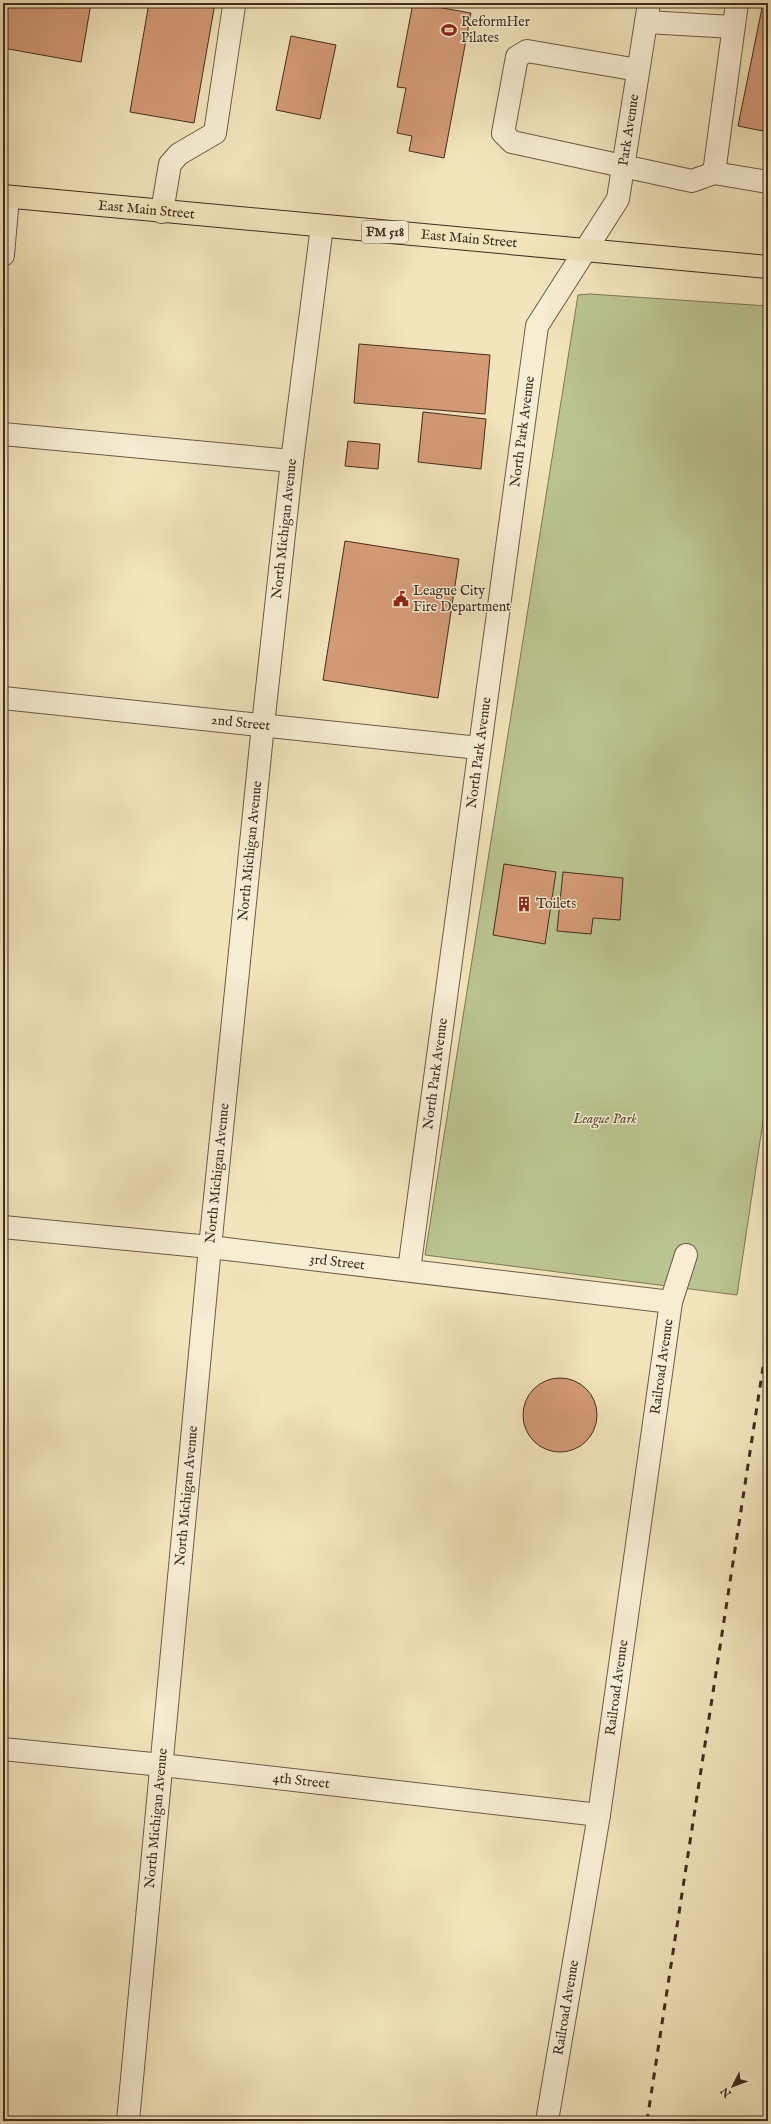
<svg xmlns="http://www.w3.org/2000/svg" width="771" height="2124" font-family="'IM FELL English',serif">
	<rect width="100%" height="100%" fill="#f2e4bb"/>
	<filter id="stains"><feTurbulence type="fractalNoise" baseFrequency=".005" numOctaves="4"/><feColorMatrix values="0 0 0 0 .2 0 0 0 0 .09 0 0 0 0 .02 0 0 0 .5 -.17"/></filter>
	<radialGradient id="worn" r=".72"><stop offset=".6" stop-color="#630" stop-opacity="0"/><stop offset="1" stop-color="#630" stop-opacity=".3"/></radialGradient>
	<!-- green -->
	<path fill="#bac490" stroke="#7e7858" d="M 590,294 L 768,306 L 768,1088 L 737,1295 L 425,1255 L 578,295 Z"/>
	<!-- building -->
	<path fill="#d59b77" stroke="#422d20" d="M 3,3 L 91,3 L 81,62 L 3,48 Z
		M 149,3 L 215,3 L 194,123 L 130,112 Z
		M 413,3 L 471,13 L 444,158 L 409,151 L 412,136 L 397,133 L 406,88 L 397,87 Z
		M 763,3 L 768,3 L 768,132 L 738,126 Z
		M 291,36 L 336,45 L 320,119 L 276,110 Z
		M 359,344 L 490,355 L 485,414 L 354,403 Z
		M 423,412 L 486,419 L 481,469 L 418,462 Z
		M 348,441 L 380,444 L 378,469 L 345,466 Z
		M 345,541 L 459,559 L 438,698 L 323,680 Z
		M 504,864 L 556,872 L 545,944 L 493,935 Z
		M 563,872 L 623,878 L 620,920 L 593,918 L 591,934 L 557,931 Z
		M523 1415a37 37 0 1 1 74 0a37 37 0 1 1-74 0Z"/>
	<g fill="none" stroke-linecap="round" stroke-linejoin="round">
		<defs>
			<g id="minor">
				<path d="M 646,22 L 733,27"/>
				<path d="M 638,70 L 527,51 L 517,57 L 503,133 L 512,142 L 692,181 L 714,173 L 737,3"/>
				<path d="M 714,173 L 768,182"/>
				<path d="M 162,212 L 170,164 L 179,154 L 215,133 L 234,6"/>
				<path d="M 3,255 L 8,197"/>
				<path d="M 3,434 L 292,461"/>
				<path id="s1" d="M 3,698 L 479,748"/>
				<path id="s2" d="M 3,1227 L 210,1247 L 671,1302"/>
				<path id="s3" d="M 409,1270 L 537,326 L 618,199 L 649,3"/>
				<path id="s4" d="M 3,1749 L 162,1765 L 599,1815"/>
				<path id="s5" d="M 128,2121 L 210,1247 L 263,725 L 292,461 L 322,226"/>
				<path id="s6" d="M 547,2121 L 599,1815 L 671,1302 L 686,1255"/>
			</g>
			<g id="major">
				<path id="s7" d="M 3,196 C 258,222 513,241 768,267"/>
			</g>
		</defs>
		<!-- minor casing -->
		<use href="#minor" stroke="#6e5b47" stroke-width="24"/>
		<!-- major casing -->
		<use href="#major" stroke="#422d20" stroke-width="24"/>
		<!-- minor -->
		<use href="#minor" stroke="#f7edd3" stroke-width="22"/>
		<!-- major -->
		<use href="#major" stroke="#f2e4bb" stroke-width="22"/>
		<!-- rail -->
		<path stroke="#422d20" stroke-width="3" stroke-dasharray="7 7" stroke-linecap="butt" d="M 647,2121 L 768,1335"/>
	</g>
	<!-- icons -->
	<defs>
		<symbol id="stadium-bare" viewBox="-9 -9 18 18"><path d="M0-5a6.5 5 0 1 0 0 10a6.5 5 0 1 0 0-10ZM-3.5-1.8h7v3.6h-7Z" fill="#8f2418" stroke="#f7edd3" stroke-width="2.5" paint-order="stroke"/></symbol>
		<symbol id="civic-bare" viewBox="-9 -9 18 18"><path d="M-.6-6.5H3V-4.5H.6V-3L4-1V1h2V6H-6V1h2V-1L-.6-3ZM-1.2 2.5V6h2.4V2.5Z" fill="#8f2418" stroke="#f7edd3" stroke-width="2.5" paint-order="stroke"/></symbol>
		<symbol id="building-bare" viewBox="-9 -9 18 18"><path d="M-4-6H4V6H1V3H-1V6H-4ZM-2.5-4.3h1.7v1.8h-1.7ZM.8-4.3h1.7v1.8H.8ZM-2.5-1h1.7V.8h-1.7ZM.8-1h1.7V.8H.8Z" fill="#8f2418" stroke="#f7edd3" stroke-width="2.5" paint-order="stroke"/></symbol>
	</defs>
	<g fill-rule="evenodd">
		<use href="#stadium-bare" x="438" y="19" width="22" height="22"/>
		<use href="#civic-bare" x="390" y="588" width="22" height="22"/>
		<use href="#building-bare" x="513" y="893" width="22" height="22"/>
	</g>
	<g text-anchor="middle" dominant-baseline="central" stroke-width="3" stroke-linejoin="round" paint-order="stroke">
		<!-- shield labels -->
		<rect fill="#f7edd3" stroke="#786756" stroke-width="1" x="362" y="221" width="46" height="22" rx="3"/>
		<g font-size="13" font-weight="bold" fill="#422d20">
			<text x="385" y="232">FM 518</text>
		</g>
		<!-- poi labels -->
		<g font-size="14" fill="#422d20" stroke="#f7edd3" text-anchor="start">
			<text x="461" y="22">ReformHer<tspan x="461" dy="16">Pilates</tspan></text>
			<text x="413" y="591">League City<tspan x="413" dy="16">Fire Department</tspan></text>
			<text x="536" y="904">Toilets</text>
		</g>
		<!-- street labels -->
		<g font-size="14" fill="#422d20" stroke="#f7edd3">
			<text stroke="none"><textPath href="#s3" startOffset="1173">Park Avenue</textPath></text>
			<text stroke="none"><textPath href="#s7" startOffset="144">East Main Street</textPath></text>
			<text stroke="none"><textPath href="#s7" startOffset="468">East Main Street</textPath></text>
			<text stroke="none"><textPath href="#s3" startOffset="846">North Park Avenue</textPath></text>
			<text stroke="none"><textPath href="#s5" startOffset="1600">North Michigan Avenue</textPath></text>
			<text stroke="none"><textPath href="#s1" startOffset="239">2nd Street</textPath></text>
			<text stroke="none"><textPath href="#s3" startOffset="522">North Park Avenue</textPath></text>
			<text stroke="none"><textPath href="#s5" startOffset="1276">North Michigan Avenue</textPath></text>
			<text stroke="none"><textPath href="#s3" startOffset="198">North Park Avenue</textPath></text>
			<text stroke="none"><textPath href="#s5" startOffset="952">North Michigan Avenue</textPath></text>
			<text stroke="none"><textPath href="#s2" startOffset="336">3rd Street</textPath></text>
			<text stroke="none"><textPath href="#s6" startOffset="763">Railroad Avenue</textPath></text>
			<text stroke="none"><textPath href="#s5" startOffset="628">North Michigan Avenue</textPath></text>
			<text stroke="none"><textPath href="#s6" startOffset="439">Railroad Avenue</textPath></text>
			<text stroke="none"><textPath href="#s4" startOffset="300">4th Street</textPath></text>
			<text stroke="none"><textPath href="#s5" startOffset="304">North Michigan Avenue</textPath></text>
			<text stroke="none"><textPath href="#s6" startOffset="115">Railroad Avenue</textPath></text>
		</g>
		<!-- park labels -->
		<g font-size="14" font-style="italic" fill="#5a4b36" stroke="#f7edd3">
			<text x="605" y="1119">League Park</text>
		</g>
	</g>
	<!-- margin -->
	<rect width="771" height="2124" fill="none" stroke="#f2e4bb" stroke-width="16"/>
	<rect x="4" y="4" width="763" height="2116" fill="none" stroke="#422d20" stroke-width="2"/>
	<rect x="8" y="8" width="755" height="2108" fill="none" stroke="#422d20"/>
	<!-- north arrow -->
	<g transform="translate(733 2086) rotate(228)" stroke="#f7edd3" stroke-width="3" paint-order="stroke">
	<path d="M0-3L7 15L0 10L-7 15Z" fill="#422d20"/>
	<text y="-6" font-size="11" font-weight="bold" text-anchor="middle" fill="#422d20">N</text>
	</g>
	<rect width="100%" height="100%" filter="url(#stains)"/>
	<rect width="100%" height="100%" fill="url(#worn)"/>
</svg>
